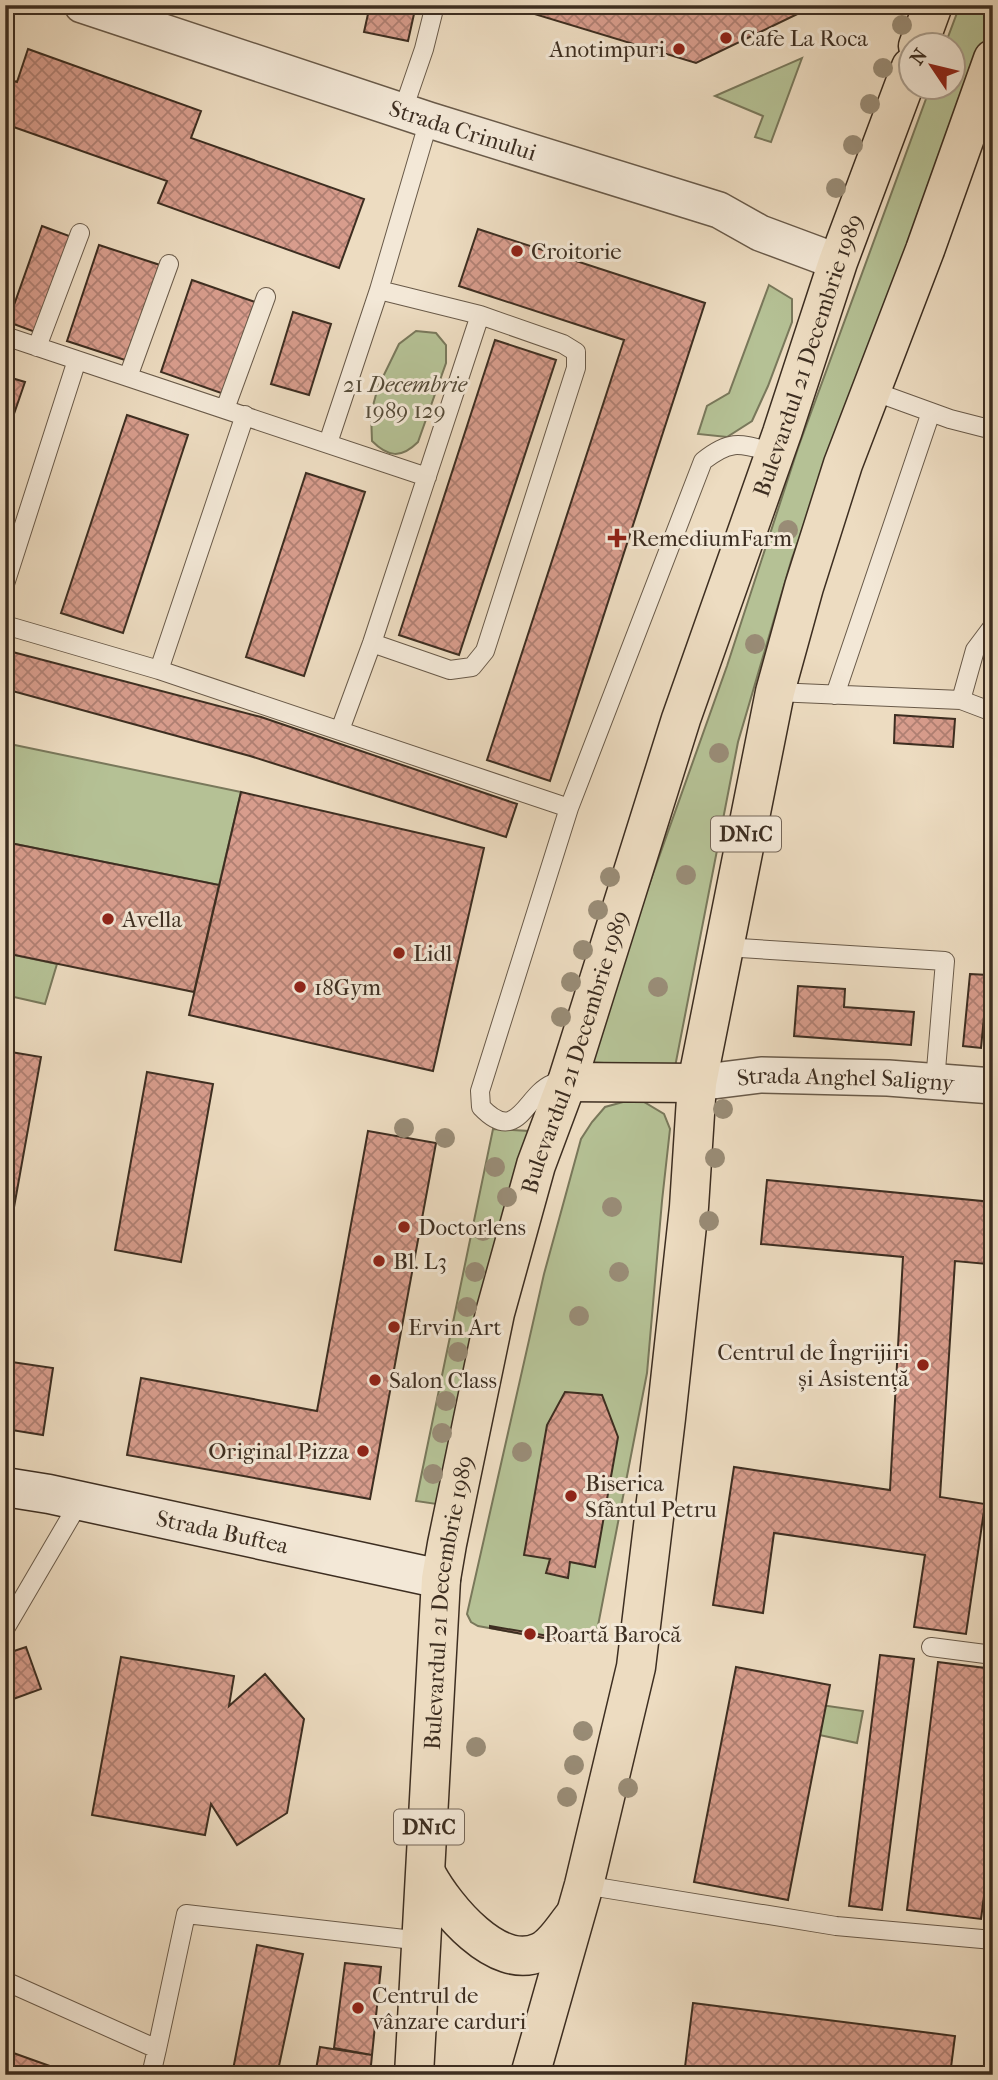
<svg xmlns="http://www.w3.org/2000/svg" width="998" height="2080" font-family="'IM FELL French Canon',serif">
	<defs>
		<pattern id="building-cross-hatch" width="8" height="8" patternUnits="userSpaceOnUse" patternTransform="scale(1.75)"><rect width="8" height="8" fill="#d89d8d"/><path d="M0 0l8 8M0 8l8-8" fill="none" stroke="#b08073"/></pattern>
	</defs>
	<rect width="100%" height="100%" fill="#eddcc1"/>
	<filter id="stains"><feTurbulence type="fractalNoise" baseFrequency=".00286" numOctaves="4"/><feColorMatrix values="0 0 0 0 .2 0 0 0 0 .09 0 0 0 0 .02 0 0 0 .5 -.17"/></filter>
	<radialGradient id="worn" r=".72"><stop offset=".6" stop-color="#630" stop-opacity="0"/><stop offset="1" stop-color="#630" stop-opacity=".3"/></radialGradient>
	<!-- green -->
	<path fill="#b5c195" stroke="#79785b" stroke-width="2" d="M 960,5 L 993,5 L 993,20 L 792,558 L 738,742 L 675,1067 L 586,1062 L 727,666 L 798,448 L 930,88 L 953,88 L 953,46 L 945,45 Z
		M 802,58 L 771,142 L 755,137 L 763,116 L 715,96 Z
		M 769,285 L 792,299 L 792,322 L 768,386 L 752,421 L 727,437 L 698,434 L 707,406 L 729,393 Z
		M 416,331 L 436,333 L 446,345 L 446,363 L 418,442 C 401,459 388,457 372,441 L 371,413 L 378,387 L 399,344 Z
		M 5,743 L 241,792 L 219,885 L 5,842 Z
		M 5,953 L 57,964 L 45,1004 L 5,995 Z
		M 623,1102 L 644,1102 L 664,1114 L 670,1129 L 662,1201 L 647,1373 L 596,1636 L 589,1642 L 571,1643 L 478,1626 L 471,1622 L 467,1614 L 544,1274 L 581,1139 L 592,1122 L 605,1107 Z
		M 493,1129 L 529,1131 L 443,1505 L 416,1501 Z
		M 814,1704 L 863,1711 L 857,1743 L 810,1733 Z"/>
	<!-- building -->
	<path fill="url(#building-cross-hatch)" stroke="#3d2e21" stroke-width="2" d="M 370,5 L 416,5 L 408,41 L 364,32 Z
		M 527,5 L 816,5 L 696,63 L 531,13 Z
		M 28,49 L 201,111 L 191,138 L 364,199 L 339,268 L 158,203 L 167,181 L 5,124 L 5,78 L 17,82 Z
		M 42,226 L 72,237 L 38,333 L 8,322 Z
		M 478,229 L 705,303 L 550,781 L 487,760 L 624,340 L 459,286 Z
		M 99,245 L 163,266 L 131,362 L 67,341 Z
		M 192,280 L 255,302 L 224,394 L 161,372 Z
		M 293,312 L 331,324 L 309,395 L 271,384 Z
		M 495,340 L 556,360 L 459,655 L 399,635 Z
		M 5,376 L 25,382 L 5,440 Z
		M 127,415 L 188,435 L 123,633 L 61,613 Z
		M 306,473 L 365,492 L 304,676 L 246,657 Z
		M 5,650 L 261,717 L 517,804 L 506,837 L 250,756 L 5,689 Z
		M 895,715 L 955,719 L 953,747 L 894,743 Z
		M 241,792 L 484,848 L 433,1071 L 189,1015 Z
		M 5,842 L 219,885 L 194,992 L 5,953 Z
		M 970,974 L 988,975 L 981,1048 L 963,1046 Z
		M 798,986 L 845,989 L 844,1007 L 914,1012 L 911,1045 L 794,1036 Z
		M 5,1051 L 41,1057 L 9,1235 L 5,1234 Z
		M 147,1072 L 213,1084 L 181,1262 L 115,1250 Z
		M 368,1131 L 436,1143 L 370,1499 L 127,1455 L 141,1378 L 317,1411 Z
		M 767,1180 L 992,1202 L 987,1264 L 955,1261 L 940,1497 L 985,1504 L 966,1634 L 914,1627 L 925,1555 L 774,1533 L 763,1613 L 713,1605 L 734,1467 L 890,1490 L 903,1257 L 761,1244 Z
		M 5,1361 L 53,1368 L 43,1435 L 5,1429 Z
		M 565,1392 L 602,1395 L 618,1437 L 595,1567 L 570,1562 L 568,1578 L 546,1573 L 550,1559 L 524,1555 L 547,1425 Z
		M 490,1626 L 572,1640 L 571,1643 L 490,1628 Z
		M 26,1647 L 41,1689 L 5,1702 L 5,1654 Z
		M 880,1655 L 914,1659 L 882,1910 L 849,1906 Z
		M 121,1657 L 234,1676 L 229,1706 L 265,1674 L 304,1719 L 287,1813 L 237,1845 L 211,1804 L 205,1835 L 92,1815 Z
		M 938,1662 L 993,1669 L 993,1828 L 981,1919 L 907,1910 Z
		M 736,1667 L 830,1685 L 788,1900 L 694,1882 Z
		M 257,1945 L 303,1954 L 277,2075 L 232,2075 Z
		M 345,1963 L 381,1967 L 372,2055 L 334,2048 Z
		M 693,2003 L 955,2036 L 950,2075 L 775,2075 L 745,2071 L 745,2075 L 684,2075 Z
		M 320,2047 L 372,2055 L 370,2075 L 315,2075 Z
		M 5,2050 L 75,2075 L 5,2075 Z"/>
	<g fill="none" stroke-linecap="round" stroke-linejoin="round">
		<defs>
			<path id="lane" d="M 403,110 L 424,49 L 435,5
				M 379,290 L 480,315
				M 5,336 L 427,477
				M 37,347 L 80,233
				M 128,377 L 169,264
				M 870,390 L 950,419 L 993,430
				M 225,409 L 266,297
				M 328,443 L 379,290 L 429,120
				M 5,584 L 77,360
				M 5,625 L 159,670 L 569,808
				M 159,670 L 245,415
				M 775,692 L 961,700 L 975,650 L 993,626
				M 835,695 L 931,412
				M 961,700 L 990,711 L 993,713
				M 340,730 L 372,643 L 480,315 L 563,344 L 576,352 L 576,368 L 485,651 L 472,667 L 450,670 L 372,643
				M 724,947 L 945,961 L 935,1082
				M 563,1082 C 559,1083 555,1082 552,1084 C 525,1095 518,1146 481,1107 L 480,1091 L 569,808 L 703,461 C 732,438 741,444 775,453
				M 5,1629 L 80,1501
				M 931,1647 L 993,1655
				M 584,1885 L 836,1926 L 993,1940
				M 5,1981 L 157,2049 L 186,1914 L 422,1941
				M 151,2075 L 157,2049"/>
			<g id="street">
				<path id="s1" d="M 82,5 L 429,120 L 719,210 L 760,233 L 838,262"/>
				<path id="s2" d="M 697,1083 L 761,1075 L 888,1078 L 993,1086"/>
			</g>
			<g id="secondary">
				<path id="s3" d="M 5,1487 L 49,1494 L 441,1579"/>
			</g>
			<g id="primary">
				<path d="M 918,46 L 933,5"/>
				<path d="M 567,1082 L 697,1083"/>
				<path d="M 427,1875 C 445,1908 497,1972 540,1952 C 554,1946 564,1928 574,1916"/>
				<path id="s4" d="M 414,2075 L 441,1579 L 447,1544 L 495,1313 L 536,1165 L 567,1082 L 681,719 L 782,433 L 838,262 L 911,67"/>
				<path d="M 530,2075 L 584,1885 L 636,1667 L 666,1418 L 689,1207 L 697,1083 L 775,692 L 804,587 L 843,464 L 925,250 L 993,59"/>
			</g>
		</defs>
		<!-- lane casing -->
		<use href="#lane" stroke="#695a49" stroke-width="20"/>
		<!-- street casing -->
		<use href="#street" stroke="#695a49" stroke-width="38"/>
		<!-- secondary casing -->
		<use href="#secondary" stroke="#3d2e21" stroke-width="41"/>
		<!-- primary casing -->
		<use href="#primary" stroke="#3d2e21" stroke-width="41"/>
		<!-- lane -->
		<use href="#lane" stroke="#f3e8d7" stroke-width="18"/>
		<!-- street -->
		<use href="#street" stroke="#f3e8d7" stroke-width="35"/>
		<!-- secondary -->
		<use href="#secondary" stroke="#f3e8d7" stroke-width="38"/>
		<!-- primary -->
		<use href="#primary" stroke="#eddcc1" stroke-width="38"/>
	</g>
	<!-- trees -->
	<g fill="#998c76">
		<circle cx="902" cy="25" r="10"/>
		<circle cx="883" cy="68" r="10"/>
		<circle cx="870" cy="104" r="10"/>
		<circle cx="853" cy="145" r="10"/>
		<circle cx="836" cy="188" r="10"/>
		<circle cx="788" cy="530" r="10"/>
		<circle cx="755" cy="644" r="10"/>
		<circle cx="719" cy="753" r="10"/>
		<circle cx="686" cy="875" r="10"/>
		<circle cx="610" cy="877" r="10"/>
		<circle cx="598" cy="910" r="10"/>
		<circle cx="583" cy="950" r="10"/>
		<circle cx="571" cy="982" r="10"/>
		<circle cx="658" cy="987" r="10"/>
		<circle cx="561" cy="1017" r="10"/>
		<circle cx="723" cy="1109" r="10"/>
		<circle cx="404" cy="1128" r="10"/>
		<circle cx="445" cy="1138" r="10"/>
		<circle cx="715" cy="1158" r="10"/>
		<circle cx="495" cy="1167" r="10"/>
		<circle cx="507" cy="1197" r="10"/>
		<circle cx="612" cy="1207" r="10"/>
		<circle cx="709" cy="1221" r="10"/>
		<circle cx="483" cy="1231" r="10"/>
		<circle cx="475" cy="1272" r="10"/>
		<circle cx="619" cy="1272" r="10"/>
		<circle cx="467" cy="1307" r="10"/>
		<circle cx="579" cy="1316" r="10"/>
		<circle cx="458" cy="1352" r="10"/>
		<circle cx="446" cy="1401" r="10"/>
		<circle cx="442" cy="1433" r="10"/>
		<circle cx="522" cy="1452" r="10"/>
		<circle cx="433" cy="1474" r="10"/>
		<circle cx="583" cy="1731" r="10"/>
		<circle cx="476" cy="1747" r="10"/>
		<circle cx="574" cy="1765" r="10"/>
		<circle cx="628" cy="1788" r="10"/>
		<circle cx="567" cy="1797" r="10"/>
	</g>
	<!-- markers -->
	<g fill="#8f2418" stroke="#f3e8d7" stroke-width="2.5">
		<circle cx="726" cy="38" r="7"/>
		<circle cx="679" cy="49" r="7"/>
		<circle cx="517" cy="251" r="7"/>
		<path d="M613.5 527.5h7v7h7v7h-7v7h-7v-7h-7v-7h7z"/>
		<circle cx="108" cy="919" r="7"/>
		<circle cx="399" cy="953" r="7"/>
		<circle cx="300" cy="987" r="7"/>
		<circle cx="404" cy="1227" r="7"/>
		<circle cx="379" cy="1261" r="7"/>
		<circle cx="394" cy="1327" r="7"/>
		<circle cx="923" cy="1365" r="7"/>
		<circle cx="375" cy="1380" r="7"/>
		<circle cx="363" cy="1451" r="7"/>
		<circle cx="571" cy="1496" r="7"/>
		<circle cx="530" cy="1634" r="7"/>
		<circle cx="358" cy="2008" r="7"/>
	</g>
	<g text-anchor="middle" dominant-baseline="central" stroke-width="6" stroke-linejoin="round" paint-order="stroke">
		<!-- shield labels -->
		<g fill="#f3e8d7" stroke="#746658" stroke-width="2">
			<rect x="711" y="816.5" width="70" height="35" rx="5"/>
			<rect x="394" y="1809.5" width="70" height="35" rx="5"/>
		</g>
		<g font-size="21" font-weight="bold" fill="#3d2e21">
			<text x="746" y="834">DN1C</text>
			<text x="429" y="1827">DN1C</text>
		</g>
		<!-- poi labels -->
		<g font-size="23" fill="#3d2e21" stroke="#f3e8d7" text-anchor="start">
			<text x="740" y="38">Cafe La Roca</text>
			<text x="665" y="49" text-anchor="end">Anotimpuri</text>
			<text x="531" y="251">Croitorie</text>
			<text x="631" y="538">RemediumFarm</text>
			<text x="122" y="919">Avella</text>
			<text x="413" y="953">Lidl</text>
			<text x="314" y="987">18Gym</text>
			<text x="418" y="1227">Doctorlens</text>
			<text x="393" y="1261">Bl. L3</text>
			<text x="408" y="1327">Ervin Art</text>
			<text x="909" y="1352" text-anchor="end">Centrul de Îngrijiri<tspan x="909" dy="26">și Asistență</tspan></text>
			<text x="389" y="1380">Salon Class</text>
			<text x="349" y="1451" text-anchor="end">Original Pizza</text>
			<text x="585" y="1483">Biserica<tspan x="585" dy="26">Sfântul Petru</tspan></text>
			<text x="544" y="1634">Poartă Barocă</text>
			<text x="372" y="1995">Centrul de<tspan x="372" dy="26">vânzare carduri</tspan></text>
		</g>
		<!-- street labels -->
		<g font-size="23" fill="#3d2e21" stroke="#f3e8d7">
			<text stroke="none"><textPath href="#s1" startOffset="401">Strada Crinului</textPath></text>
			<text stroke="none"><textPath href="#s4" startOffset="1776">Bulevardul 21 Decembrie 1989</textPath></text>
			<text stroke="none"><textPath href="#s4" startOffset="1041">Bulevardul 21 Decembrie 1989</textPath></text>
			<text stroke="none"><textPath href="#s2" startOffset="149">Strada Anghel Saligny</textPath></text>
			<text stroke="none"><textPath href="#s3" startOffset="222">Strada Buftea</textPath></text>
			<text stroke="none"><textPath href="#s4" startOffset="474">Bulevardul 21 Decembrie 1989</textPath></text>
		</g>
		<!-- park labels -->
		<g font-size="23" font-style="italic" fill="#554b38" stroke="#f3e8d7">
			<text x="405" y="384">21 Decembrie<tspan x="405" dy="26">1989 129</tspan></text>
		</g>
	</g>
	<!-- margin -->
	<rect width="998" height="2080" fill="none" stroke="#eddcc1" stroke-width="28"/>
	<rect x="7" y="7" width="984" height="2066" fill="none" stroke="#3d2e21" stroke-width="3.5"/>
	<rect x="14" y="14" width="970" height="2052" fill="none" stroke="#3d2e21" stroke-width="2"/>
	<!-- north arrow -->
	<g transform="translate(932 66) rotate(305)"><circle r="33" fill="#f3e8d7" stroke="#aa9e8e" stroke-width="2"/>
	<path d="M0-5L12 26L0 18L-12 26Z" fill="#8f2418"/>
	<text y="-10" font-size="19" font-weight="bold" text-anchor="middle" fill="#3d2e21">N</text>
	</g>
	<rect width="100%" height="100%" filter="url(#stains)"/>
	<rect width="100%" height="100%" fill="url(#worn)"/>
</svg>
